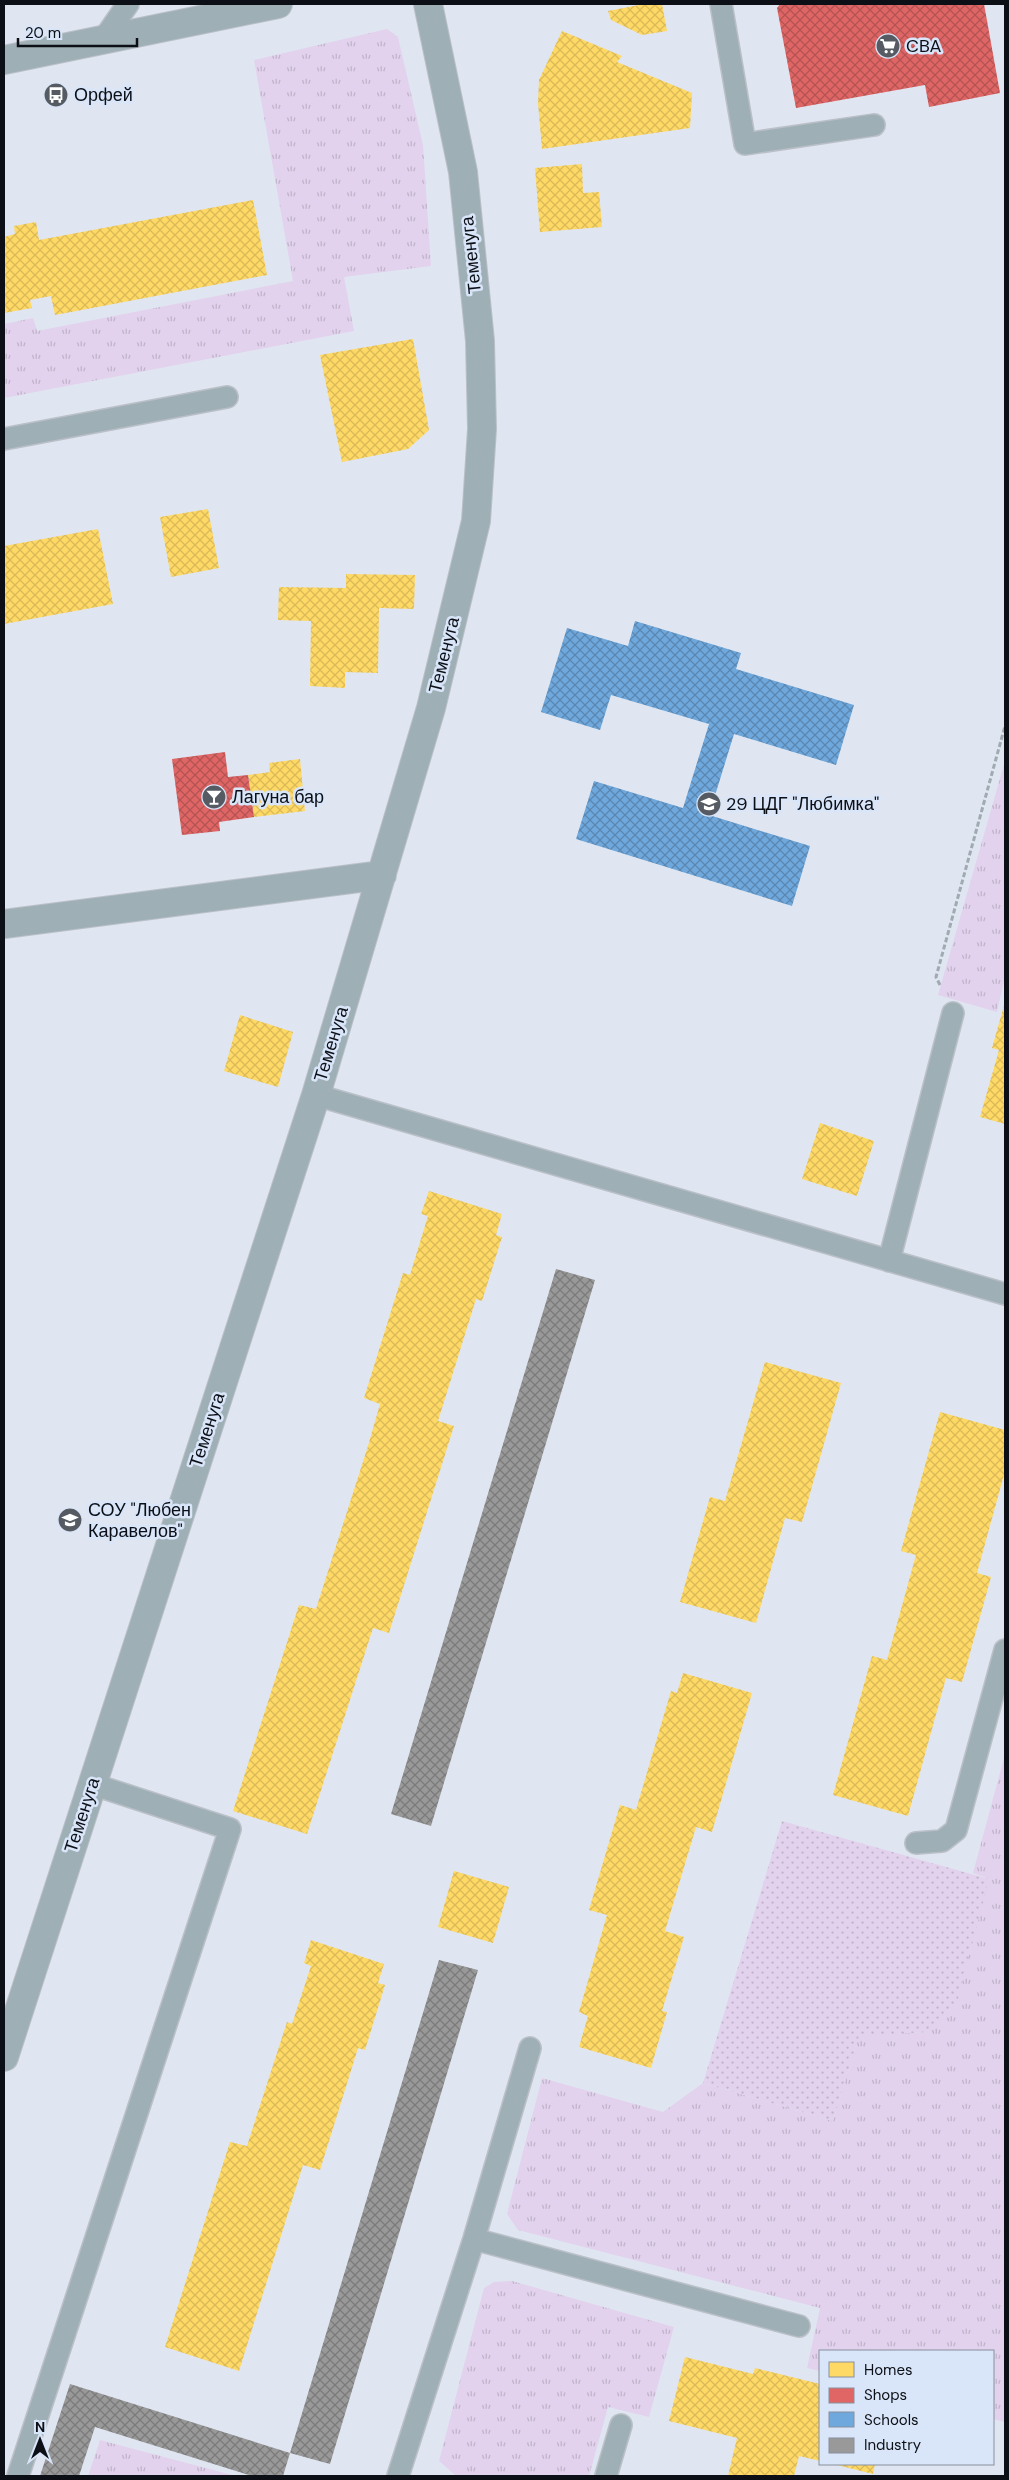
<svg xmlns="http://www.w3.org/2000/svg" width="1009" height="2480" font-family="'DM Sans',sans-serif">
	<defs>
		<pattern id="grass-tufts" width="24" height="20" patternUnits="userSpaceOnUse" patternTransform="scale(1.25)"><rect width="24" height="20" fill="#e2d2ed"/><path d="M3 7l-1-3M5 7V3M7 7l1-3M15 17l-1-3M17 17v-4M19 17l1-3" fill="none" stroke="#c1b3ca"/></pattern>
		<pattern id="park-dots" width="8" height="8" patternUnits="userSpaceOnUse" patternTransform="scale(1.25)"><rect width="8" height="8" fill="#e2d2ed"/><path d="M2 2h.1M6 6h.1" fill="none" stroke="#c1b3ca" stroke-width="1.8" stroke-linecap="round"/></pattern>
		<pattern id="homes-cross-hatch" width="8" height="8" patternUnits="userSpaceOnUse" patternTransform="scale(1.25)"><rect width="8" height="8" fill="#ffd966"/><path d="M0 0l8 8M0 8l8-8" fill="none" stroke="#d9b958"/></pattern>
		<pattern id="shops-cross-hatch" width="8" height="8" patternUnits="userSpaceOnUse" patternTransform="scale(1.25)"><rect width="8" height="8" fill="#e06666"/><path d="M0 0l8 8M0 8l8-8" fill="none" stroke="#b45353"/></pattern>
		<pattern id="schools-cross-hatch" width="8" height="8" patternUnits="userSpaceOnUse" patternTransform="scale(1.25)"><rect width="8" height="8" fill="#6fa8dc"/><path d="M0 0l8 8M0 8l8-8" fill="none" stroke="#5a87b1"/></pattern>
		<pattern id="industry-cross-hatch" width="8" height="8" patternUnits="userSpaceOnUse" patternTransform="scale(1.25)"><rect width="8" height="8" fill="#999"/><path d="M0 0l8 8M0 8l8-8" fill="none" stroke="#7b7b7c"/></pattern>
	</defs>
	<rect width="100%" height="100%" fill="#e0e6f1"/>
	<!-- grass -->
	<path fill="url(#grass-tufts)" d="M 387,29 L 398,37 L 423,145 L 431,266 L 344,277 L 354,331 L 4,398 L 4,324 L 33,318 L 37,331 L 293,281 L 254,60 Z
		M 1005,761 L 1005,977 L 997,1012 L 938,995 Z
		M 1005,1754 L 1005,2422 L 993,2419 L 993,2351 L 820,2351 L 820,2371 L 807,2368 L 820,2308 L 518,2230 L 507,2214 L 542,2078 L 663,2112 L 703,2083 L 833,2121 L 859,2035 L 928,2032 L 989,1879 L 973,1873 Z
		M 512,2281 L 674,2327 L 649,2417 L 608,2407 L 589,2476 L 456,2476 L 439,2461 L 484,2288 L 494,2282 Z
		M 100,2440 L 236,2476 L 88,2476 Z"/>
	<!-- park -->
	<path fill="url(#park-dots)" d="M 782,1821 L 989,1879 L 958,1999 L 928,2032 L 859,2036 L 833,2121 L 703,2083 Z"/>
	<!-- homes -->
	<path fill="url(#homes-cross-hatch)" d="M 644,4 L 662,4 L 667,31 L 642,35 L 611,20 L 608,11 Z
		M 562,31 L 622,56 L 617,62 L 692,93 L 690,128 L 542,149 L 538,103 L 539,80 Z
		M 582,164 L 583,193 L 599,192 L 602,227 L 540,232 L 535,168 Z
		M 253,200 L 267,275 L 55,315 L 51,296 L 30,300 L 32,308 L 4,313 L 4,237 L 15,234 L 14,226 L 36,222 L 39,240 Z
		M 413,339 L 429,430 L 408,449 L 342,462 L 320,355 Z
		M 208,509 L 219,568 L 171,577 L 160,517 Z
		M 98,529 L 113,604 L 4,624 L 4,546 Z
		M 346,574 L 415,575 L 414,609 L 379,608 L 378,673 L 345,672 L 345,688 L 310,686 L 311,621 L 278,620 L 279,587 L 346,588 Z
		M 300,759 L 305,811 L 254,817 L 248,775 L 270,772 L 269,763 Z
		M 1005,1002 L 1005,1124 L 980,1117 L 999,1050 L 992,1048 Z
		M 240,1015 L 293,1032 L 278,1087 L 224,1071 Z
		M 820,1123 L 874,1141 L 857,1196 L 802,1179 Z
		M 429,1191 L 502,1214 L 496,1235 L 502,1237 L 482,1301 L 476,1299 L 438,1421 L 454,1426 L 389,1633 L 373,1628 L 307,1834 L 233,1811 L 299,1605 L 316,1609 L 368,1446 L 380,1404 L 364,1398 L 403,1273 L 410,1275 L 428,1216 L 421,1214 Z
		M 765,1362 L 841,1383 L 802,1522 L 785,1518 L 756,1623 L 680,1602 L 710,1497 L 725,1501 Z
		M 940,1412 L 1005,1430 L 1005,1471 L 977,1573 L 991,1577 L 962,1682 L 946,1678 L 908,1816 L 833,1795 L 872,1656 L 887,1660 L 916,1555 L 901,1551 Z
		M 683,1673 L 752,1693 L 712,1832 L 696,1827 L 665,1931 L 684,1937 L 662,2011 L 667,2012 L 651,2068 L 579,2047 L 588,2016 L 579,2012 L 607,1915 L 589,1910 L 620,1805 L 636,1810 L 671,1691 L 677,1693 Z
		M 454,1871 L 509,1887 L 493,1943 L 438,1927 Z
		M 311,1940 L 384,1964 L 378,1983 L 385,1985 L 365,2050 L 358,2048 L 320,2170 L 303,2165 L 239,2371 L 165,2347 L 230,2142 L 247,2146 L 287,2022 L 292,2024 L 311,1966 L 304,1963 Z
		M 685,2357 L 753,2374 L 755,2368 L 820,2384 L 820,2461 L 799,2456 L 794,2476 L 728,2476 L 737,2438 L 669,2421 Z
		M 833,2464 L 875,2464 L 873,2474 Z"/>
	<!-- shops -->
	<path fill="url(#shops-cross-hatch)" d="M 780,4 L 984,4 L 1000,93 L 929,107 L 925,85 L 796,108 L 777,8 Z
		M 225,752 L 228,777 L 248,775 L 254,817 L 219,822 L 220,831 L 182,835 L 172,759 Z"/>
	<!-- schools -->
	<path fill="url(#schools-cross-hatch)" d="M 635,621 L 741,653 L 736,669 L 854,705 L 836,765 L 734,734 L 709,815 L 810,846 L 792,906 L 576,839 L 594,781 L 683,808 L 709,724 L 611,695 L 600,730 L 541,712 L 567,628 L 628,646 Z"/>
	<!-- industry -->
	<path fill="url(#industry-cross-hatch)" d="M 556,1269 L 595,1280 L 431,1826 L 391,1814 Z
		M 439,1960 L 478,1970 L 330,2464 L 290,2453 Z
		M 70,2384 L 290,2453 L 283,2476 L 252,2476 L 95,2427 L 79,2476 L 40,2476 Z"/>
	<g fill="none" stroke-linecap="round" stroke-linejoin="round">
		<defs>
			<path id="lane" d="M 721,4 L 745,144 L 874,125
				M 103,40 L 128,4
				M 4,439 L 227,397
				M 316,1095 L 1005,1294
				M 889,1261 L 953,1013
				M 916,1843 L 942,1841 L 956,1830 L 1005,1650
				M 474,2239 L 799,2326
				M 18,2476 L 230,1829 L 92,1784
				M 398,2476 L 474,2239 L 530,2048
				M 606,2476 L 621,2425"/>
			<path id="street" d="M 4,60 L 278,4
				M 4,924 L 382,875
				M 4,2057 L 316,1095 L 431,708 L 476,521 L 482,429 L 480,341 L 463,172 L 428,4"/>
		</defs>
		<!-- lane casing -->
		<use href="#lane" stroke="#bbc0c8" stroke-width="24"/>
		<!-- street casing -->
		<use href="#street" stroke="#bbc0c8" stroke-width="30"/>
		<!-- path -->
		<path stroke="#a0aab1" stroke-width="3" stroke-dasharray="5 2.5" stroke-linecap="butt" d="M 940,985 L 936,977 L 1005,726"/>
		<!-- lane -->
		<use href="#lane" stroke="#9fafb6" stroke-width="21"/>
		<!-- street -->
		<use href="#street" stroke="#9fafb6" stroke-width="28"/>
	</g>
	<!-- icons -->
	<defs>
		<symbol id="supermarket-disc" viewBox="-11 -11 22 22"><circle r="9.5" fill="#565b63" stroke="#d9e5f8"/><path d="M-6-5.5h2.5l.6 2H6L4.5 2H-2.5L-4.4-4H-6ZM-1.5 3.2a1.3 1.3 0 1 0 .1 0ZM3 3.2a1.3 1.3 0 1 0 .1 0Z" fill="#fff"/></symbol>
		<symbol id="bus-disc" viewBox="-11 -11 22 22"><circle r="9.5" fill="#565b63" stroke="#d9e5f8"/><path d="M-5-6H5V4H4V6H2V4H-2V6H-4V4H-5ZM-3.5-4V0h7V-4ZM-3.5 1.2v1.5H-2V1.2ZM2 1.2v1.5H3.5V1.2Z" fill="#fff"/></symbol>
		<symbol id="bar-disc" viewBox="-11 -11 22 22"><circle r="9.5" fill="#565b63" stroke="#d9e5f8"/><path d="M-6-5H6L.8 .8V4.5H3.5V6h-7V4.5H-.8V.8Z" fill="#fff"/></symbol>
		<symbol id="school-disc" viewBox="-11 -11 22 22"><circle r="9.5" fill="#565b63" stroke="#d9e5f8"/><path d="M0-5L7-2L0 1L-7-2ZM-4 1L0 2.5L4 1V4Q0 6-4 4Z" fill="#fff"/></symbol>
	</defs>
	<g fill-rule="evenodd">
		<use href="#supermarket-disc" x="874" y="32" width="28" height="28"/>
		<use href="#bus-disc" x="42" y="81" width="28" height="28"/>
		<use href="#bar-disc" x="200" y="783" width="28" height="28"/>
		<use href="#school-disc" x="695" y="790" width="28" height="28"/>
		<use href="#school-disc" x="56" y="1506" width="28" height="28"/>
	</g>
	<g text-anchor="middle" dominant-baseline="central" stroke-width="5" stroke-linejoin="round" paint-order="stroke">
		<!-- poi labels -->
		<g font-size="18" fill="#0c1016" stroke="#d9e5f8" text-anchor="start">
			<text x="906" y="46">CBA</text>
			<text x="74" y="95">Орфей</text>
			<text x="232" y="797">Лагуна бар</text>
			<text x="726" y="804">29 ЦДГ "Любимка"</text>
			<text x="88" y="1510">СОУ "Любен<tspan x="88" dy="21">Каравелов"</tspan></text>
		</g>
		<!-- street labels -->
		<g font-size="18" fill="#0c1016" stroke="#d9e5f8">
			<text transform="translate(471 255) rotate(-96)">Теменуга</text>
			<text transform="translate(444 655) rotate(-76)">Теменуга</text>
			<text transform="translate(331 1044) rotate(-73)">Теменуга</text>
			<text transform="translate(207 1430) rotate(-72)">Теменуга</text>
			<text transform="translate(82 1815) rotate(-72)">Теменуга</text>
		</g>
	</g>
	<!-- border -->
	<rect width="1009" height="2480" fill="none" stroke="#0c1016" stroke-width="10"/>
	<!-- legend -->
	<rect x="819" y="2350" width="175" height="115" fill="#d9e5f8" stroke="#87909e"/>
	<rect x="829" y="2362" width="25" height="15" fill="#ffd966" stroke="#87909e"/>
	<text x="864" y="2375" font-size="15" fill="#0c1016">Homes</text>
	<rect x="829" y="2388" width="25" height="15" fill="#e06666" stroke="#87909e"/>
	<text x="864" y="2400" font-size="15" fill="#0c1016">Shops</text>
	<rect x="829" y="2412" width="25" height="15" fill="#6fa8dc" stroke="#87909e"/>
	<text x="864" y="2425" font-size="15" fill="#0c1016">Schools</text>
	<rect x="829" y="2438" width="25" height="15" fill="#999999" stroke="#87909e"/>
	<text x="864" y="2450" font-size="15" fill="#0c1016">Industry</text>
	<!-- north arrow -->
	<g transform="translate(40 2440)" stroke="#d9e5f8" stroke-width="4" paint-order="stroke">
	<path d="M0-4L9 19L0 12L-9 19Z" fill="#0c1016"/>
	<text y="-8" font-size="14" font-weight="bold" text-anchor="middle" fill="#0c1016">N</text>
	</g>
	<!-- scale -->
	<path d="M18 38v8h119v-8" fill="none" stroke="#0c1016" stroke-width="2.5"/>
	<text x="25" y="38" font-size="15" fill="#0c1016" stroke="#d9e5f8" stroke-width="4" paint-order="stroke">20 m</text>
</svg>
